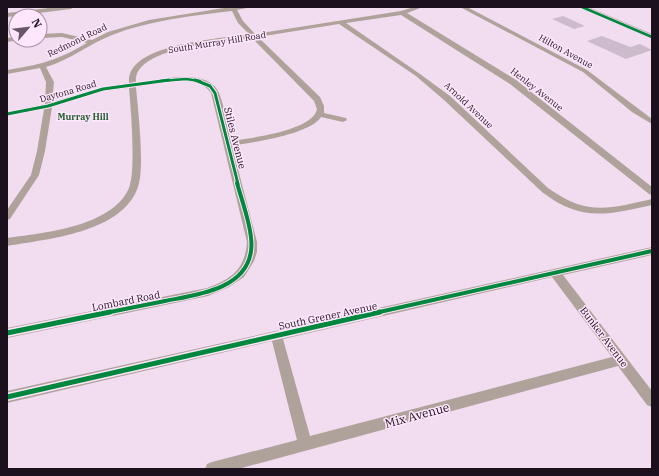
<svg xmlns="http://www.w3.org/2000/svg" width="659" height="476" font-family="'IBM Plex Serif',serif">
	<rect width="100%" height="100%" fill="#f1dcf0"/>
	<!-- building -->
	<path fill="#ccbccb" d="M 563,16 L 585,26 L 574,29 L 552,19 Z
		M 602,36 L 630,47 L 640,44 L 652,50 L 626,59 L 587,41 Z"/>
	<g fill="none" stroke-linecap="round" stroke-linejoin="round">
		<!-- minor -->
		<path fill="#afa29a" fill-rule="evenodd" d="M 57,7 L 74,7 L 71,9 L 7,17 L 7,13 Z
			M 230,7 L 252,7 L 237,10 L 243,21 L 255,34 L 401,11 L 414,7 L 423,7 L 407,13 L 516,80 L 652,187 L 652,195 L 649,194 L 510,84 L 401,15 L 346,23 L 420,74 L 450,96 L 548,188 C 587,216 608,209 652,199 L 652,205 C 607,215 581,222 542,192 L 444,100 L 416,76 L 339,24 L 258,37 L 320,97 L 324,106 L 324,113 L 346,118 L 347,120 L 343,122 L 321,117 C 309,135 253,142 232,146 L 257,242 L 257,252 L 254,261 L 244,277 L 229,287 L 208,296 L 7,338 L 7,328 L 207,288 C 231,279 245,270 247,242 L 211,93 C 196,72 158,84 136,87 C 138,110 145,167 138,187 C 122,233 47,239 7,246 L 7,238 C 43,233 112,227 129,188 C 136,169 131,110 129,88 L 104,91 L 52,107 L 45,151 L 39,175 L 10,219 L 7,220 L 7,210 L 31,175 L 37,151 L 44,109 L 7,116 L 7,112 L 45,104 L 46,82 L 40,68 L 7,74 L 7,70 C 40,65 58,60 87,43 L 62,37 L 40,38 L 40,34 L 62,33 L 92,40 L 108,32 L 149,20 ZM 232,11 L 238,23 L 249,34 C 221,39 126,43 129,83 L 103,87 L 52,102 L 54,82 L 46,67 C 70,60 89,44 112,35 C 150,20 192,16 232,11 ZM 252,38 L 314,101 L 317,109 C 313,131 250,138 231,141 C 227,126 225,108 219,93 C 208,67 158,80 136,83 C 132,46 227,42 252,38 Z
			M 460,7 L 467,7 L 587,70 L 652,119 L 652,124 L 632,112 L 583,72 Z
			M 16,37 L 16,40 L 18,40 L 7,42 L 7,38 Z
			M 652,247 L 652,255 L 563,275 L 652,391 L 652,407 L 647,405 L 618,366 L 238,469 L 205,469 L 207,464 L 212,462 L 297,440 L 272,341 L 7,403 L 7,391 ZM 552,277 L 612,357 L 310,436 L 283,339 Z"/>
		<!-- major -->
		<path fill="#b4a5a4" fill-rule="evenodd" d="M 578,7 L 588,7 L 652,34 L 652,39 Z"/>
		<defs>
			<path id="cycleway-far3" d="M 582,7 L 652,37
				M 161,81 L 186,79 L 200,81"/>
			<path id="cycleway-far2" d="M 195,80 L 210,86 L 215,93 L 238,184
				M 7,114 L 48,106 L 103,89 L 169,80"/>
			<path id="cycleway-far1" d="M 105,313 C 125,309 145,305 165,301 C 195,295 246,290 251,251 C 254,234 242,201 237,183
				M 375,313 L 652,251"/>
			<path id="cycleway" d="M 7,333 L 110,312
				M 7,397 L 380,312"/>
		</defs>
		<!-- cycleway-far3 casing -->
		<use href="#cycleway-far3" stroke="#fee7fd" stroke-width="4"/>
		<!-- cycleway-far2 casing -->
		<use href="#cycleway-far2" stroke="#fee7fd" stroke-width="5"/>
		<!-- cycleway-far1 casing -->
		<use href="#cycleway-far1" stroke="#fee7fd" stroke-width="6"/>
		<!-- cycleway casing -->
		<use href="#cycleway" stroke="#fee7fd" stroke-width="8"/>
		<!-- cycleway-far3 -->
		<use href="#cycleway-far3" stroke="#00873e" stroke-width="2.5"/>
		<!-- cycleway-far2 -->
		<use href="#cycleway-far2" stroke="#00873e" stroke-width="3"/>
		<!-- cycleway-far1 -->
		<use href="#cycleway-far1" stroke="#00873e" stroke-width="4"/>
		<!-- cycleway -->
		<use href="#cycleway" stroke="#00873e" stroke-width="5"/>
	</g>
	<g text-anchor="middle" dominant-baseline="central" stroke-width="3" stroke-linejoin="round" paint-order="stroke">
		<!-- far-street labels -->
		<g font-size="9" fill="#1d101d" stroke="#fee7fd">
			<text transform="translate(77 40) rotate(-26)">Redmond Road</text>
			<text transform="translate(217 42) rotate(-9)">South Murray Hill Road</text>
			<text transform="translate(566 51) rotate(29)">Hilton Avenue</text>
			<text transform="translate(537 89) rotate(38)">Henley Avenue</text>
			<text transform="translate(68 91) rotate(-16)">Daytona Road</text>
			<text transform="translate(469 105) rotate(43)">Arnold Avenue</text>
		</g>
		<!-- far-neighbourhood labels -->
		<g font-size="9" font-weight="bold" fill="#225d2c" stroke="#fee7fd">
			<text x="83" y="116">Murray Hill</text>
		</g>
		<!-- street labels -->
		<g font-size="10" fill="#1d101d" stroke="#fee7fd">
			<text transform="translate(235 138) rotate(76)">Stiles Avenue</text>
			<text transform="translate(126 301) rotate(-11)">Lombard Road</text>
			<text transform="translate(328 316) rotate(-12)">South Grener Avenue</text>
			<text transform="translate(604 337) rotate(53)">Bunker Avenue</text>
		</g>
		<!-- near-street labels -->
		<g font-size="12" fill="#1d101d" stroke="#fee7fd">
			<text transform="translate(417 415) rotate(-15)">Mix Avenue</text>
		</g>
	</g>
	<!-- border -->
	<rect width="659" height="476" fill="none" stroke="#1d101d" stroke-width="16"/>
	<!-- north arrow -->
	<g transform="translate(28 28) rotate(62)"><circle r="19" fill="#fee7fd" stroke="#a491a3"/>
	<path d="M0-3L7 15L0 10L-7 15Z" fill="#675767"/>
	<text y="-6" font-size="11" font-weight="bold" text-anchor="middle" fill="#1d101d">N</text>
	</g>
</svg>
